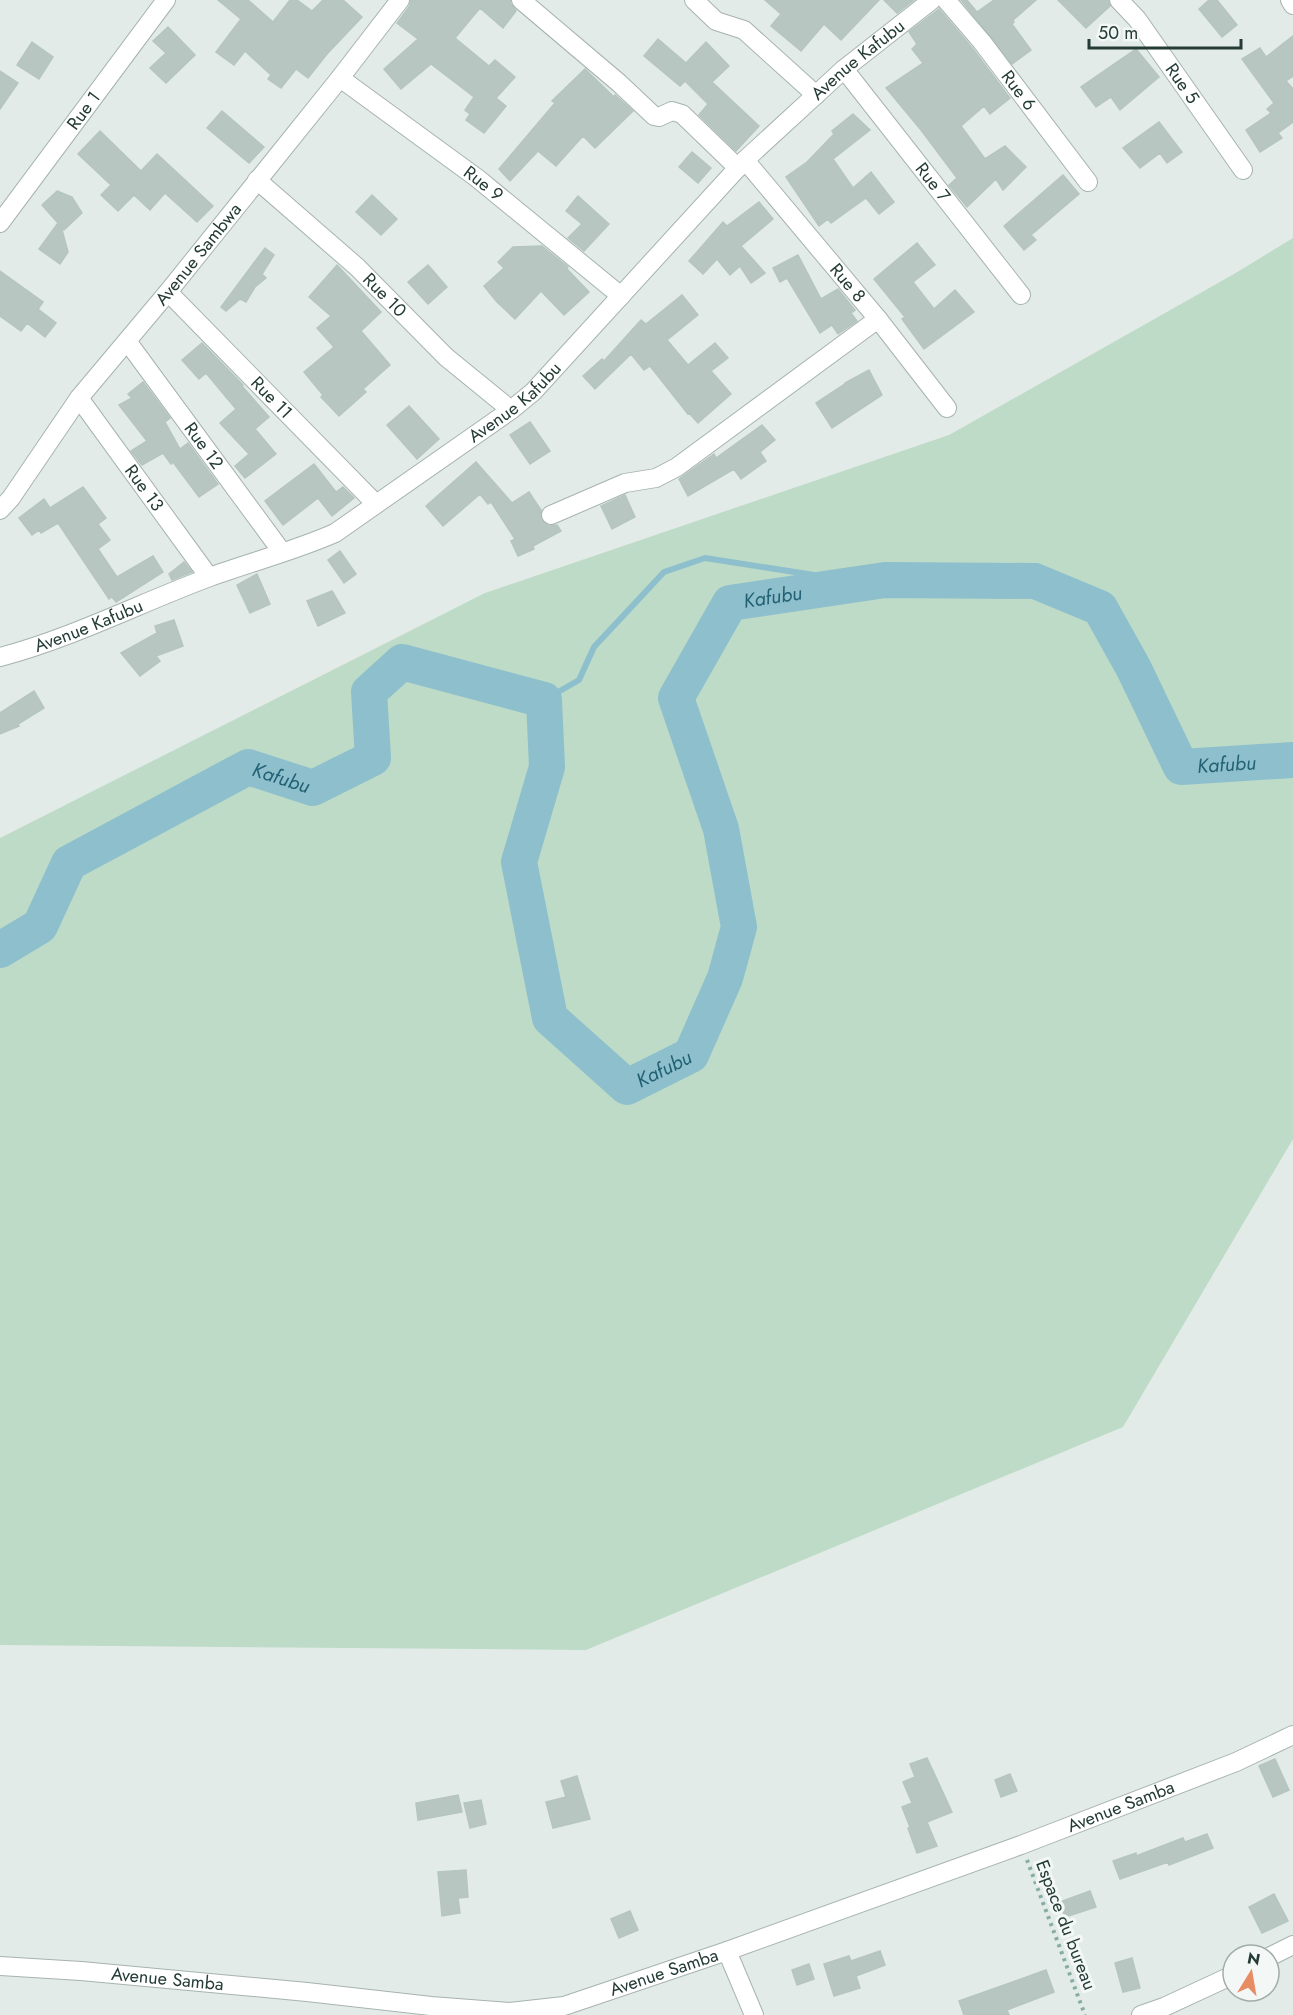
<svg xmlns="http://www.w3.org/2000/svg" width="1293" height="2015" font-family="Jost,sans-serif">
	<rect width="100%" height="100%" fill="#e3ebe8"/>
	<!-- green -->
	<path fill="#bddbc7" d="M 1293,238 L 1293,1139 L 1123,1427 L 586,1650 L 0,1645 L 0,838 L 485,593 L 949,435 L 1234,274 Z"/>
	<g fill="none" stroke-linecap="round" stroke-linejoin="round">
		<!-- stream -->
		<path stroke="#8ebfcd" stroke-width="6" d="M 544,700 L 579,680 L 594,647 L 664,572 L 705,558 L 865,583"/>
		<!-- river -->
		<path stroke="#8ebfcd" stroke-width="36" id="s1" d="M 0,950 L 40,926 L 69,863 L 248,767 L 313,788 L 373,758 L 369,692 L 402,662 L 544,700 L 547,767 L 519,862 L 550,1018 L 627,1087 L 691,1055 L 725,978 L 739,927 L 721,829 L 676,698 L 730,603 L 885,580 L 1035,581 L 1100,608 L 1134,669 L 1181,767 L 1293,760"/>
	</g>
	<!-- building -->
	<path fill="#b8c6c1" stroke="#b5c5bf" stroke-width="1.5" d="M 218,0 L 248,0 L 273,22 L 290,0 L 297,0 L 312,11 L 323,0 L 343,0 L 362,17 L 327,54 L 308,78 L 296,69 L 281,88 L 268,79 L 271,75 L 245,51 L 234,65 L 216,52 L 241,19 Z
		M 411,0 L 510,0 L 511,4 L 516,11 L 503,28 L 480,8 L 455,38 L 489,66 L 495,60 L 515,77 L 496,98 L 506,106 L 484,133 L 466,120 L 470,114 L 465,110 L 474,97 L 431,64 L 401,89 L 384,69 L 418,39 L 397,23 L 409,7 Z
		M 765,0 L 879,0 L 841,40 L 824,24 L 801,51 L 771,26 L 781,14 Z
		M 884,0 L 914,0 L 897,13 Z
		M 961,0 L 967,0 L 977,12 L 994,0 L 1036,0 L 1013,20 L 1014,22 L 1012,24 L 1031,50 L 1012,64 Z
		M 1058,0 L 1108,0 L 1110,6 L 1086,28 Z
		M 1209,0 L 1217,0 L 1237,25 L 1222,37 L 1199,9 Z
		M 939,9 L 973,49 L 1010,98 L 990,114 L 984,106 L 961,126 L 985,159 L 1005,146 L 1026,167 L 1003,190 L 996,179 L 967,207 L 949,185 L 957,178 L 921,130 L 886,88 L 923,63 L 912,49 L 917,44 L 909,32 Z
		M 168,27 L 195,55 L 166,83 L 150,68 L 166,53 L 153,41 Z
		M 1293,36 L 1293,76 L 1286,81 L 1293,89 L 1293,122 L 1278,133 L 1282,138 L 1260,152 L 1246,130 L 1271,113 L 1267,109 L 1274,103 L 1242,59 L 1260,48 L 1266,57 Z
		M 658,39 L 686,63 L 706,42 L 729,66 L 712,82 L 759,126 L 736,151 L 699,115 L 708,104 L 685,81 L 680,86 L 644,56 Z
		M 32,42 L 53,57 L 39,79 L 17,65 Z
		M 1136,49 L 1159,77 L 1120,110 L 1111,97 L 1096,107 L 1081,87 Z
		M 585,69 L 614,97 L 615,95 L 633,111 L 595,148 L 583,136 L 556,166 L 538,151 L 510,181 L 499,169 L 555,103 L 552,101 Z
		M 0,71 L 18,83 L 0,109 Z
		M 222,111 L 264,147 L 249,163 L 207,128 Z
		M 853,114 L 870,130 L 833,159 L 853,188 L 871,172 L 894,202 L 879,214 L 866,198 L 831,223 L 828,219 L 819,226 L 786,177 L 807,162 L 834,134 L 832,131 Z
		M 1159,122 L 1182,152 L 1167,163 L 1160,153 L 1140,168 L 1123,148 Z
		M 100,131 L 141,171 L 157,154 L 213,206 L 197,222 L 165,193 L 150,210 L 134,195 L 118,211 L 101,195 L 111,185 L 78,154 Z
		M 692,152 L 711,168 L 698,183 L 679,167 Z
		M 1063,175 L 1079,194 L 1031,235 L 1036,240 L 1024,250 L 1004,226 Z
		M 57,191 L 72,197 L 82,213 L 64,230 L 61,226 L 68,252 L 60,264 L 39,249 L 58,223 L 42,205 Z
		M 372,195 L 397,219 L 381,235 L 356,212 Z
		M 578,196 L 609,224 L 584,251 L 568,238 L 582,224 L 566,211 Z
		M 759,202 L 773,219 L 741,246 L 765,273 L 751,283 L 740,266 L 730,275 L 717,259 L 703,274 L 689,261 L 723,222 L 727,226 Z
		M 917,243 L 935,265 L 913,282 L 934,309 L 955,290 L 974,312 L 924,349 L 902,319 L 905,317 L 874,279 Z
		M 542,246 L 568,267 L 567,269 L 589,292 L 564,315 L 541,291 L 515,319 L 497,302 L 484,286 L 504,268 L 498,262 L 513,247 Z
		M 265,248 L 274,255 L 262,274 L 266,278 L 255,287 L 246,302 L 240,299 L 226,311 L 221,307 Z
		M 798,255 L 821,299 L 838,289 L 855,310 L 851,313 L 857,321 L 838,334 L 832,325 L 820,333 L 787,278 L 780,282 L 773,268 Z
		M 337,265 L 381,312 L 361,331 L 390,365 L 363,389 L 366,392 L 339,416 L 321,397 L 323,395 L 304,372 L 334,347 L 317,328 L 331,316 L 309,297 Z
		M 428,265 L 447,287 L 428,304 L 408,282 Z
		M 0,271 L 43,302 L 38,309 L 56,323 L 45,337 L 27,323 L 21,331 L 0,316 Z
		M 682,295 L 698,315 L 667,340 L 688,365 L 715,343 L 728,358 L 711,371 L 731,394 L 698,423 L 689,413 L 688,414 L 650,366 L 644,370 L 631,354 L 595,389 L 583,376 L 602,359 L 604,361 L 641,320 L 646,324 Z
		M 202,343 L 243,385 L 242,386 L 269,417 L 255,429 L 276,454 L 245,478 L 235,466 L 249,454 L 220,423 L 236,409 L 206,373 L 199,379 L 182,360 Z
		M 869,370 L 882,395 L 832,428 L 816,403 L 845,384 L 845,383 Z
		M 143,382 L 170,418 L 165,422 L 180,449 L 188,443 L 218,484 L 199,497 L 173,462 L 171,464 L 163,453 L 142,465 L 131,451 L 147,441 L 119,405 L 132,398 L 128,394 Z
		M 409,406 L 439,439 L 417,459 L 387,425 Z
		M 530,422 L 550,451 L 530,464 L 510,435 Z
		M 762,425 L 775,440 L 760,452 L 766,461 L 741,479 L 734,469 L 688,496 L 679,479 L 714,454 L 716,458 Z
		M 476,462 L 512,503 L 529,492 L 541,510 L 541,520 L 549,526 L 557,525 L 561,531 L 533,546 L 534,549 L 518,556 L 511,541 L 515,539 L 491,502 L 488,504 L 480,494 L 443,526 L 426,506 Z
		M 314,464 L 336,492 L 343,487 L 354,498 L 332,516 L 318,498 L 283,525 L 265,501 Z
		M 83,487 L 106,518 L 98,524 L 110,540 L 98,549 L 117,577 L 153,556 L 163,572 L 116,602 L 112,597 L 109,599 L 58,523 L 41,533 L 39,530 L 32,535 L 19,518 L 44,499 L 50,508 Z
		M 625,495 L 635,517 L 612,529 L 601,506 Z
		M 340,551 L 356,574 L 344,583 L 328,560 Z
		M 184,562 L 192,572 L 172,580 L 169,574 Z
		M 257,574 L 270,604 L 250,613 L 237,585 Z
		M 332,591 L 345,613 L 318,626 L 307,601 Z
		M 174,620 L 183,646 L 156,656 L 160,661 L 140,676 L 121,653 L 157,633 L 155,626 Z
		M 34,691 L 44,708 L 18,724 L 19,726 L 0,734 L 0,713 Z
		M 927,1758 L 952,1812 L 927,1822 L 937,1846 L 917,1853 L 908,1828 L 910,1827 L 902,1807 L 912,1803 L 903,1782 L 915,1777 L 910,1764 Z
		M 1275,1759 L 1289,1790 L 1273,1797 L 1259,1766 Z
		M 1010,1774 L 1017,1791 L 1001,1797 L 995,1780 Z
		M 577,1776 L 590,1819 L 553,1828 L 546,1802 L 566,1797 L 561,1781 Z
		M 458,1795 L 462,1812 L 418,1820 L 416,1803 Z
		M 481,1800 L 486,1824 L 470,1828 L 464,1803 Z
		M 1207,1834 L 1213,1848 L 1169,1865 L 1168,1862 L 1120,1879 L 1113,1861 L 1136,1853 L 1136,1856 L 1183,1838 L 1185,1842 Z
		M 466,1870 L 468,1897 L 458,1898 L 460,1913 L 442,1916 L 438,1872 Z
		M 1090,1891 L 1096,1907 L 1065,1917 L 1060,1902 Z
		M 1274,1894 L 1288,1921 L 1262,1933 L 1249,1907 Z
		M 630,1911 L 638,1930 L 619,1938 L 611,1919 Z
		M 880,1951 L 885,1965 L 856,1976 L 860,1988 L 834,1996 L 824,1964 L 849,1956 L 851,1961 Z
		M 1132,1958 L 1140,1988 L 1123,1992 L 1115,1963 Z
		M 809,1964 L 814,1979 L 797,1985 L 792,1970 Z
		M 1046,1970 L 1054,1992 L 1007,2010 L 1009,2015 L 964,2015 L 959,2001 Z"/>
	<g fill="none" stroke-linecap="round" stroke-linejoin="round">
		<defs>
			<g id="minor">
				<path d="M 521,0 L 619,83 L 654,116 L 659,117 L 672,111 L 682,114 L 738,168"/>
				<path d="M 694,0 L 716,21 L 744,30 L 816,95"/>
				<path id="s2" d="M 946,0 L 982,42 L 1088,182"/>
				<path id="s3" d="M 1119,0 L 1137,19 L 1243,170"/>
				<path d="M 1290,0 L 1293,5"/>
				<path id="s4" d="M 844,69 L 1021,295"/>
				<path id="s5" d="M 340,78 L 477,178 L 621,296"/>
				<path id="s6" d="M 745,160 L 878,319 L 947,408"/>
				<path id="s7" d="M 257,180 L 357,267 L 446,357 L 511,410"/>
				<path id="s8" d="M 0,223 L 166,0"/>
				<path id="s9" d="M 168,292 L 376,504"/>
				<path id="s10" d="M 127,341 L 282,552"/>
				<path id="s11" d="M 79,398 L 209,577"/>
				<path id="s12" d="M 0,510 L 11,498 L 79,398 L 168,292 L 340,78 L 400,0"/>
				<path d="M 551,515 L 625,483 L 656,478 L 677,467 L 878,319"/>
				<path id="s13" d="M 0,657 C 72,638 140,603 210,577 C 251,562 294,551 335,533 L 511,410 L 533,392 L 745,160 L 844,69 L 932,0"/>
				<path d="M 727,1951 L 754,2015"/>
				<path d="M 1269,1957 L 1293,1945"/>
				<path id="s14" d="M 0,1966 L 81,1971 L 307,1992 L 431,2006 L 510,2012 L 564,2006 L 727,1951 L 1021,1845 L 1236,1762 L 1293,1735"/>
				<path d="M 1141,2015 L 1164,2007 L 1233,1975"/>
			</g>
		</defs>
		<!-- minor casing -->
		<use href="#minor" stroke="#a6b3af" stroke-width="20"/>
		<!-- path -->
		<path stroke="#85ada3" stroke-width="4" stroke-dasharray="3 4.5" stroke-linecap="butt" d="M 1027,1860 L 1085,2015"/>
		<!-- minor -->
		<use href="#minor" stroke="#fff" stroke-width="18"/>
	</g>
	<g text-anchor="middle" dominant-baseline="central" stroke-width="6" stroke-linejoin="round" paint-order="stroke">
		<!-- street labels -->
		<g font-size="18" fill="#243b36" stroke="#f3f8f6">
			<text stroke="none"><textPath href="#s13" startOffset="1066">Avenue Kafubu</textPath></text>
			<text stroke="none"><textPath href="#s3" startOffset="105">Rue 5</textPath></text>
			<text stroke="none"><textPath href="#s2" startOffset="116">Rue 6</textPath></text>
			<text stroke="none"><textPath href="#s8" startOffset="140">Rue 1</textPath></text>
			<text stroke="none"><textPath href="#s4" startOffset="144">Rue 7</textPath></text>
			<text stroke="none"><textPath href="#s5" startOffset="178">Rue 9</textPath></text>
			<text stroke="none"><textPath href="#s12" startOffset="324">Avenue Sambwa</textPath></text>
			<text stroke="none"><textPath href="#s6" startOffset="160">Rue 8</textPath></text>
			<text stroke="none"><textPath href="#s7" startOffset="172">Rue 10</textPath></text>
			<text stroke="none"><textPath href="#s9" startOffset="148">Rue 11</textPath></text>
			<text stroke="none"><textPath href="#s13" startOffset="580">Avenue Kafubu</textPath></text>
			<text stroke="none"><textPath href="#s10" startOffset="130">Rue 12</textPath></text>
			<text stroke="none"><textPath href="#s11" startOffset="111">Rue 13</textPath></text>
			<text stroke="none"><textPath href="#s13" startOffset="94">Avenue Kafubu</textPath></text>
			<text stroke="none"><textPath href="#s14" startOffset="1158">Avenue Samba</textPath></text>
			<text transform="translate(1066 1925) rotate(69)">Espace du bureau</text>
			<text stroke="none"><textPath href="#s14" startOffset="672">Avenue Samba</textPath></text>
			<text stroke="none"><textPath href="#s14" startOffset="168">Avenue Samba</textPath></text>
		</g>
		<!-- water labels -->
		<g font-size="20" font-style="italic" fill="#226173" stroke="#f3f8f6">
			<text stroke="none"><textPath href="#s1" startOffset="1740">Kafubu</textPath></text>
			<text stroke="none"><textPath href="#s1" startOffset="2298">Kafubu</textPath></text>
			<text stroke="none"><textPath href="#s1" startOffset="354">Kafubu</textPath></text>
			<text stroke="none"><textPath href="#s1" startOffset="1182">Kafubu</textPath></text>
		</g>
	</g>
	<!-- north arrow -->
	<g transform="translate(1251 1973) rotate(11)"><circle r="28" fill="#f3f8f6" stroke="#a0aca9" stroke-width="1.5"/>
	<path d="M0-4.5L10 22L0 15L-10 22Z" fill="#e88c64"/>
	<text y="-9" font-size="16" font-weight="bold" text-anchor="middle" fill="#243b36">N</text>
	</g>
	<!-- scale -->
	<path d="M1089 39v9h152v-9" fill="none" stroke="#243b36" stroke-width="3"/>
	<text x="1098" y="39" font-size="18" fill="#243b36" stroke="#f3f8f6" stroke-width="4.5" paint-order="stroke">50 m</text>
</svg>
